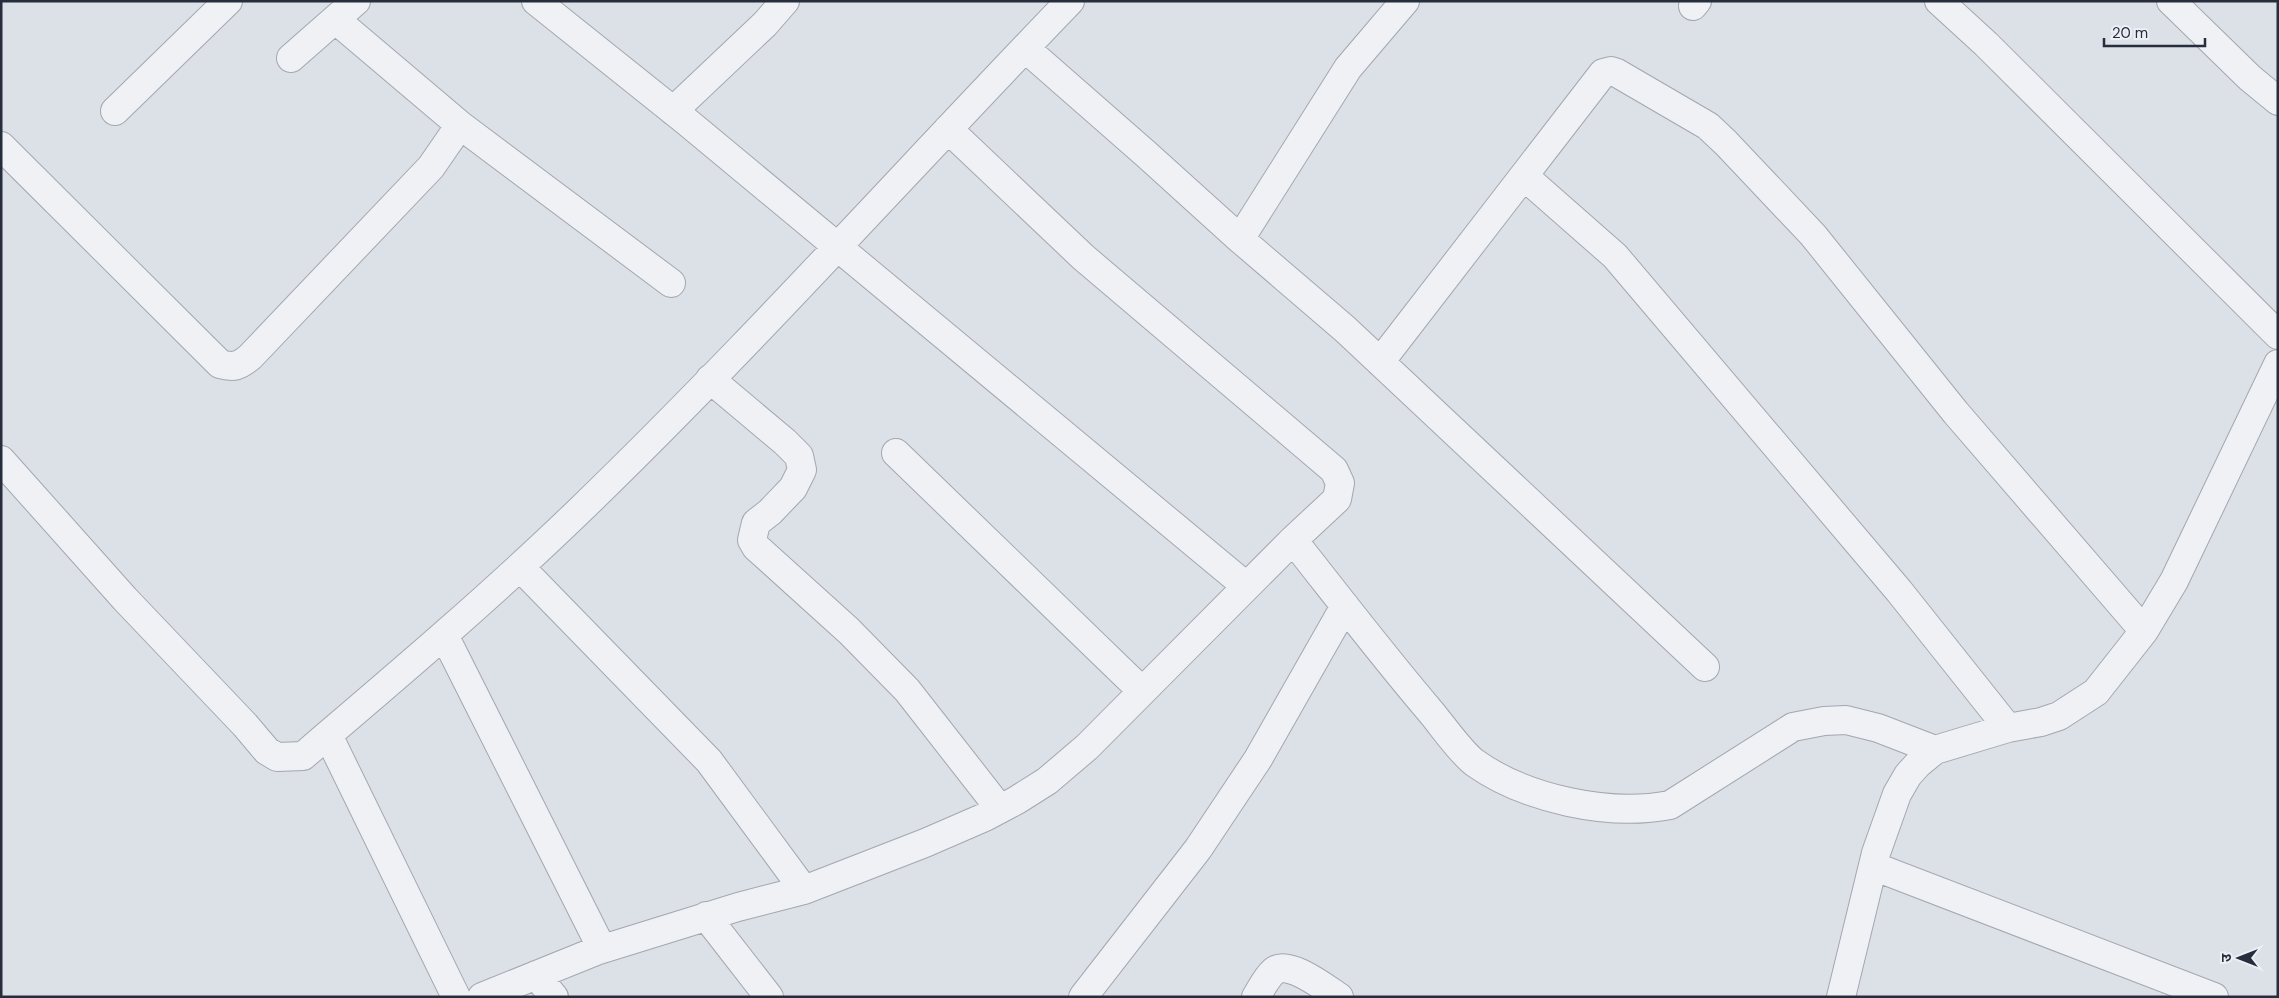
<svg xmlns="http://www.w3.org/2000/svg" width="2279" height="998" font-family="'DM Sans','Noto Sans Devanagari',sans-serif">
	<rect width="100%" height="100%" fill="#dce0e7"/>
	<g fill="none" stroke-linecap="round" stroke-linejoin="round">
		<defs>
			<path id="minor" d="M 536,1 L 686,121 L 1246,586
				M 1939,1 L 1986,44 L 2278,335
				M 2171,1 L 2250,78 L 2278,101
				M 1693,6 L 1697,1
				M 336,20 L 460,125 L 671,283
				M 1025,48 L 1146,154 L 1240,239 L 1345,329 L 1705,667
				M 291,58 L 356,1
				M 115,111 L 228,1
				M 673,111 L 765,24 L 785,1
				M 948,129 L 1083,257 L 1334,470 L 1340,483 L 1337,499 L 1293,540
				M 1,146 L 220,364 C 234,368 239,366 250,357 L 431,167 L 460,125
				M 1524,176 L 1615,256 L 1899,591 L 2008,728
				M 1240,239 L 1348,68 L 1405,1
				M 1380,362 L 1603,73 L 1611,71 L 1617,73 L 1708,126 L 1726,143 L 1813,235 L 1956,413 L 2144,631
				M 710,379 L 785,442 L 799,456 L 802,470 L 793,488 L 770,512 L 756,523 L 752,540 L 756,547 L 849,631 L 907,690 L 1000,809
				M 896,453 L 1142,691
				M 1,460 L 125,599 L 245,725 L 267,751 L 277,757 L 303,756 C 397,676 490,597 578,512 C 748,348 906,171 1070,1
				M 520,567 L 709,761 L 804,890
				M 444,635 L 602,949
				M 328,735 L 456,997
				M 1873,866 L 2214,997
				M 706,916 L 769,997
				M 536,975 L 554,997
				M 482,997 L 596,951 L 738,907 L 804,890 L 925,843 L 985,817 L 1017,800 L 1047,781 L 1087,747 L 1293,540 C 1338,597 1383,656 1430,711 C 1442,725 1461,753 1475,763 C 1526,799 1609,817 1670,805 L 1793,727 L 1824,721 L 1846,720 L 1878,728 L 1935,750
				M 1083,997 L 1198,849 L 1258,759 L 1345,606
				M 1256,997 C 1261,989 1266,978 1274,971 C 1288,959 1325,988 1339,997
				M 1841,997 L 1876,853 L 1897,794 L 1908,775 L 1918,764 L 1935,750 L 2008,728 L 2041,722 L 2059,716 L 2096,692 L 2144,631 L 2174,581 L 2278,364"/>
		</defs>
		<!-- minor casing -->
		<use href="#minor" stroke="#a2a7b1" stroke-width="30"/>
		<!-- minor -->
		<use href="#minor" stroke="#eff1f5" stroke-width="28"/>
	</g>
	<!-- border -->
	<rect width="2279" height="998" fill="none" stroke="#262e3e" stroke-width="5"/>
	<!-- north arrow -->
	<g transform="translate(2239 958) rotate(270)" stroke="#eceff5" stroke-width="4" paint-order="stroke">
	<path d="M0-4L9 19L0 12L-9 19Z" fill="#262e3e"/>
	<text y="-8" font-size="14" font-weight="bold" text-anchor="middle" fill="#262e3e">उ</text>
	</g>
	<!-- scale -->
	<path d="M2104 38v8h101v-8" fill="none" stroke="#262e3e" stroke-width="2.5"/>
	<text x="2112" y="38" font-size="15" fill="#262e3e" stroke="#eceff5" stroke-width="4" paint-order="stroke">20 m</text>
</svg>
